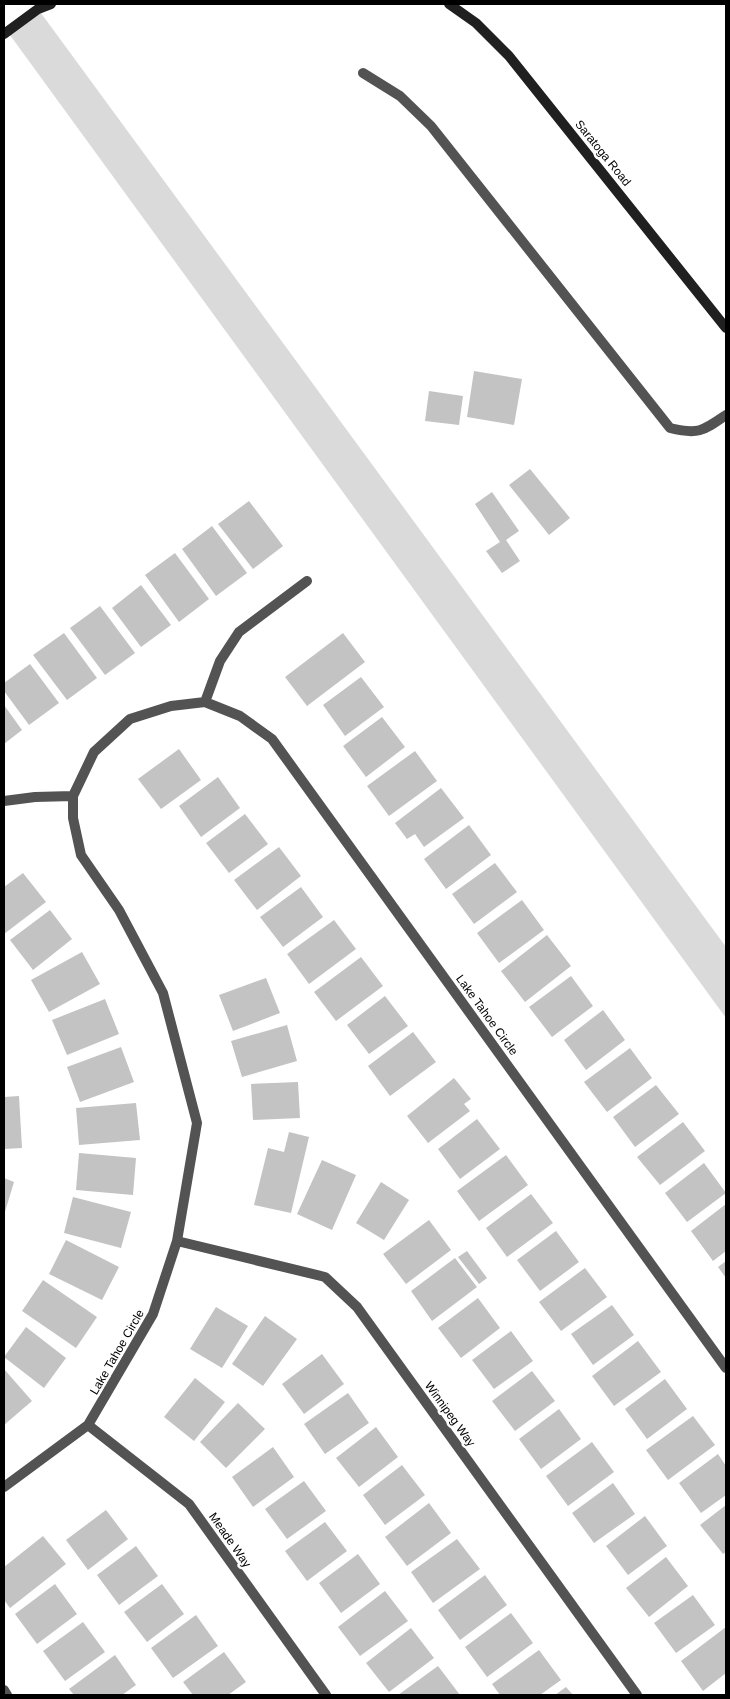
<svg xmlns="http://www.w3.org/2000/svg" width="730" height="1699" font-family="Arial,sans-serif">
	<rect width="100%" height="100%" fill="#fff"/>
	<!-- green -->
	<path fill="#dadada" d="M 38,9 L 726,947 L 726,1018 L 7,31 Z"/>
	<!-- building -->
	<path fill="#c3c3c3" d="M 474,371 L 522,379 L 514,425 L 467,417 Z
		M 429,391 L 463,396 L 459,425 L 425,421 Z
		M 530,469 L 570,518 L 549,535 L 509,485 Z
		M 492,492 L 519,531 L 506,540 L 520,561 L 502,573 L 486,551 L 500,542 L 475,504 Z
		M 249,501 L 283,546 L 253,569 L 218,524 Z
		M 212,526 L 247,573 L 216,596 L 182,549 Z
		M 175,553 L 209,599 L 179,622 L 145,575 Z
		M 141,585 L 171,625 L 141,647 L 112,608 Z
		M 100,606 L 135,653 L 105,675 L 70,628 Z
		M 64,633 L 97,678 L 67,700 L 33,655 Z
		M 343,633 L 365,662 L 307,706 L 285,677 Z
		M 30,664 L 59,703 L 29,725 L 4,691 L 4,683 Z
		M 361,677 L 384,707 L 345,736 L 323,705 Z
		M 4,705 L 22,730 L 4,744 Z
		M 382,717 L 405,747 L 366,777 L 343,746 Z
		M 179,749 L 201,780 L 161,809 L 138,779 Z
		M 415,751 L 437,781 L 389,816 L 367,786 Z
		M 218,777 L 240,808 L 201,837 L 179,806 Z
		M 441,788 L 464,818 L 424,847 L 415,834 L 407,839 L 395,823 Z
		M 245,814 L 268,844 L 229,873 L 206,843 Z
		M 469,825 L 491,855 L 446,889 L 424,859 Z
		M 279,847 L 301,876 L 257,910 L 234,880 Z
		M 495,863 L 517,892 L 474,924 L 452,894 Z
		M 23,873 L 46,902 L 4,934 L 4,887 Z
		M 301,887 L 323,917 L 283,947 L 260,917 Z
		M 522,900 L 544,930 L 499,963 L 477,933 Z
		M 50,910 L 72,939 L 33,970 L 10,940 Z
		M 334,920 L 356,949 L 309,984 L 287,954 Z
		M 547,935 L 571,966 L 525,1002 L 501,971 Z
		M 82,952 L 100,984 L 49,1012 L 31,980 Z
		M 361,957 L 383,986 L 336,1021 L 314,992 Z
		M 571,976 L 593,1006 L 552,1037 L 529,1007 Z
		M 266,978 L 280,1013 L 233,1031 L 219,995 Z
		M 385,996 L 408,1026 L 369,1054 L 347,1025 Z
		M 105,999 L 119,1034 L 67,1055 L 52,1020 Z
		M 603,1010 L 625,1040 L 586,1070 L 564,1040 Z
		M 287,1025 L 297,1061 L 242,1077 L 231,1041 Z
		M 413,1032 L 436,1062 L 390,1096 L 368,1066 Z
		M 121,1047 L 134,1082 L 80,1102 L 67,1067 Z
		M 630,1048 L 652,1078 L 607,1112 L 584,1082 Z
		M 454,1078 L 471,1099 L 464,1104 L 470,1111 L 428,1143 L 407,1116 Z
		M 298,1082 L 300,1118 L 253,1120 L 251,1084 Z
		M 656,1085 L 679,1114 L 635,1147 L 613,1117 Z
		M 19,1096 L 22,1148 L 4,1149 L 4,1097 Z
		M 136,1103 L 140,1140 L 79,1145 L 76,1108 Z
		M 477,1119 L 500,1149 L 460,1179 L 438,1149 Z
		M 683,1122 L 705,1151 L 660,1185 L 637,1157 Z
		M 289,1132 L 309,1137 L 291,1213 L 254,1205 L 268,1148 L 284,1152 Z
		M 79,1153 L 136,1158 L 133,1195 L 76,1190 Z
		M 506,1155 L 528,1185 L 479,1221 L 457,1191 Z
		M 322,1160 L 356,1175 L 332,1230 L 297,1214 Z
		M 704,1163 L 726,1193 L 687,1222 L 665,1193 Z
		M 4,1178 L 14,1182 L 4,1215 Z
		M 381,1182 L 409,1200 L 384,1240 L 356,1223 Z
		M 531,1194 L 553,1223 L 507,1257 L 486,1228 Z
		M 73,1197 L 131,1212 L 121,1248 L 64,1233 Z
		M 726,1204 L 726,1251 L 713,1261 L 691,1231 Z
		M 429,1220 L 451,1250 L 406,1284 L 383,1254 Z
		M 556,1231 L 579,1262 L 540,1291 L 517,1260 Z
		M 66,1240 L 119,1267 L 102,1300 L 49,1274 Z
		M 467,1251 L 487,1278 L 479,1284 L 458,1257 Z
		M 455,1258 L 477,1287 L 432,1321 L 411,1291 Z
		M 726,1261 L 726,1278 L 718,1267 Z
		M 585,1268 L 607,1297 L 561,1331 L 539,1302 Z
		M 43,1280 L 97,1317 L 76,1348 L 22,1311 Z
		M 478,1298 L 500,1328 L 461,1358 L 438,1328 Z
		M 612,1305 L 634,1335 L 593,1365 L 571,1334 Z
		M 216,1307 L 248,1326 L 222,1368 L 190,1349 Z
		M 265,1316 L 297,1339 L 263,1386 L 232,1364 Z
		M 26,1327 L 66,1358 L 44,1388 L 4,1357 Z
		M 511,1331 L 533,1361 L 494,1389 L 472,1360 Z
		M 638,1341 L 661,1372 L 614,1406 L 592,1376 Z
		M 322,1354 L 344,1384 L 304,1414 L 282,1384 Z
		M 4,1369 L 32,1401 L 4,1425 Z
		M 532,1371 L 555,1401 L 515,1431 L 492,1401 Z
		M 195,1378 L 225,1402 L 194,1441 L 164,1417 Z
		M 665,1379 L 687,1409 L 647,1439 L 625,1409 Z
		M 348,1393 L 369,1423 L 325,1454 L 304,1424 Z
		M 238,1403 L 265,1429 L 226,1468 L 200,1442 Z
		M 559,1409 L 581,1439 L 541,1469 L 519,1439 Z
		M 693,1416 L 715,1445 L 668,1480 L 646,1450 Z
		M 376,1427 L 398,1457 L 359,1487 L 336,1458 Z
		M 592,1442 L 614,1472 L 568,1506 L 546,1476 Z
		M 273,1447 L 294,1477 L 253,1507 L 232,1477 Z
		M 718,1454 L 726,1466 L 726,1495 L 701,1513 L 679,1483 Z
		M 402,1465 L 425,1495 L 385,1525 L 363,1495 Z
		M 304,1481 L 326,1511 L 287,1539 L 265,1509 Z
		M 613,1483 L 635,1514 L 594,1543 L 572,1513 Z
		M 429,1503 L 451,1533 L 407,1566 L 385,1537 Z
		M 726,1505 L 726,1552 L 723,1554 L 700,1525 Z
		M 106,1510 L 128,1539 L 88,1570 L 66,1540 Z
		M 645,1516 L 667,1546 L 628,1575 L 606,1546 Z
		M 325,1522 L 347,1551 L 307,1581 L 285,1551 Z
		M 43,1536 L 66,1564 L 10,1608 L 4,1600 L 4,1567 Z
		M 457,1539 L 480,1569 L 433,1603 L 411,1572 Z
		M 136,1546 L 158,1576 L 119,1605 L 97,1575 Z
		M 358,1554 L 380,1584 L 341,1613 L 319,1583 Z
		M 666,1557 L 688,1586 L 649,1617 L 626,1588 Z
		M 485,1575 L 507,1605 L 460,1640 L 438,1610 Z
		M 55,1584 L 77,1614 L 37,1644 L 15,1614 Z
		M 162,1584 L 184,1614 L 147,1642 L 124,1612 Z
		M 385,1591 L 408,1621 L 360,1656 L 338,1627 Z
		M 693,1595 L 715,1625 L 676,1653 L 654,1623 Z
		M 511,1613 L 533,1643 L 487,1677 L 465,1647 Z
		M 196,1615 L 218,1646 L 173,1678 L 151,1648 Z
		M 83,1622 L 105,1652 L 65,1681 L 43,1651 Z
		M 726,1627 L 726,1673 L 703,1691 L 681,1661 Z
		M 411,1628 L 434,1658 L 389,1692 L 366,1663 Z
		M 539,1650 L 561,1680 L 540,1695 L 500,1695 L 492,1684 Z
		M 224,1652 L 246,1682 L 228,1695 L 193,1695 L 183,1682 Z
		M 115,1655 L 136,1685 L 122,1695 L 74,1695 L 69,1689 Z
		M 438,1666 L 460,1695 L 398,1695 Z
		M 566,1687 L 573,1695 L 555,1695 Z"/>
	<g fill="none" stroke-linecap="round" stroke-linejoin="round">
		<!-- lane -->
		<path stroke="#535353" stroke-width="10" d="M 363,73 L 400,96 L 431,126 L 670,428 C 698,435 703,431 726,415"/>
		<!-- street -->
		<path stroke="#535353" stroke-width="10" d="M 205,702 L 240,716 L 272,739 L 726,1368
			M 4,801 L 35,797 L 73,796 L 94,752 L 130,719 L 171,706 L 205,702 L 220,661 L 239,632 L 307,581
			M 177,1241 L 325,1277 L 357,1307 L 637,1695
			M 88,1425 L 189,1504 L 326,1695
			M 4,1487 L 88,1425 L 153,1314 L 177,1241 L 197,1123 L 163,993 L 119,910 L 81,855 L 73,818 L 73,796
			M 4,1690 L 7,1695"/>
		<!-- secondary -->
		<path stroke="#202020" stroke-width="10" d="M 449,4 L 476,23 L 509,56 L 726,328
			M 4,34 L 38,9 L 51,4"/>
	</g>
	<g text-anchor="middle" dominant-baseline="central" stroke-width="5" stroke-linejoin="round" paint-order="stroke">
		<!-- street labels -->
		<g font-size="12" fill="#000" stroke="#fff">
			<text transform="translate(603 153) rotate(51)">Saratoga Road</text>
			<text transform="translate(487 1015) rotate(54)">Lake Tahoe Circle</text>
			<text transform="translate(117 1352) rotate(-60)">Lake Tahoe Circle</text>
			<text transform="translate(450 1414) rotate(54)">Winnipeg Way</text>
			<text transform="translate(230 1540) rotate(55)">Meade Way</text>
		</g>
	</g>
	<!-- border -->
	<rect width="730" height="1699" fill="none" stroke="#000000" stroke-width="10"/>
</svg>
